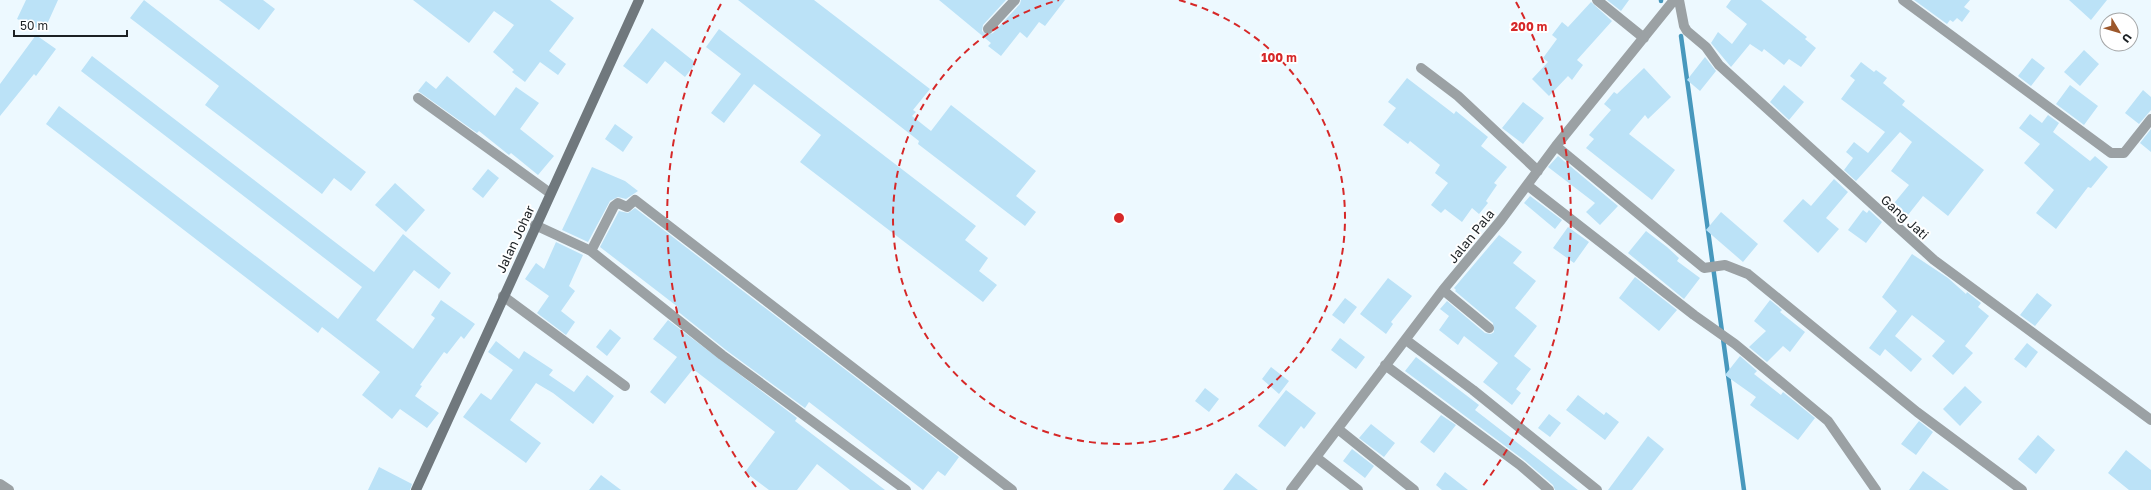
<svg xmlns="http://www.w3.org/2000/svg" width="2151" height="490" font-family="'Golos Text',sans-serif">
	<rect width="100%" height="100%" fill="#edf9ff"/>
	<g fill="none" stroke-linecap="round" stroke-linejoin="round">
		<!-- stream -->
		<path stroke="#4798bd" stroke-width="4.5" d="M 1661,0 L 1661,1
			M 1681,36 L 1744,490"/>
	</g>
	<!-- building -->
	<path fill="#bbe2f7" d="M 26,0 L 58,0 L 44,31 L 17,19 Z
		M 144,0 L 366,172 L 351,191 L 334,178 L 322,194 L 205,105 L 219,86 L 130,18 Z
		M 219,0 L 263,0 L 275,9 L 259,30 Z
		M 413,0 L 550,0 L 574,18 L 549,51 L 566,64 L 558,75 L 540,62 L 525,82 L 512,72 L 514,70 L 493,52 L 514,25 L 494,11 L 469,43 Z
		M 738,0 L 814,0 L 930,89 L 913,110 L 916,112 L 912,116 L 931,131 L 951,105 L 1036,171 L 1016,196 L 1036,212 L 1025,226 L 918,144 L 919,141 Z
		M 939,0 L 1006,0 L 983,25 L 982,31 L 987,35 L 993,33 L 1020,4 L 1021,0 L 1065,0 L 1045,26 L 1039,22 L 1027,38 L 1020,32 L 1001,56 L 988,46 L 991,43 Z
		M 1607,0 L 1629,0 L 1621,11 Z
		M 1731,0 L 1761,0 L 1807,37 L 1805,39 L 1816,48 L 1801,67 L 1789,59 L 1784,65 L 1764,49 L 1762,52 L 1750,44 L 1731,67 L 1711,43 L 1718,32 L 1732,44 L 1747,24 L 1726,7 Z
		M 1914,0 L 1970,0 L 1964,7 L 1970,11 L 1962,22 L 1957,18 L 1953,22 L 1950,20 L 1947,24 Z
		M 2069,0 L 2107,0 L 2091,20 Z
		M 1591,2 L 1612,21 L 1577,60 L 1583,65 L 1572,80 L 1568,76 L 1549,96 L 1532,79 L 1548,62 L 1543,58 L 1557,39 L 1552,35 L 1562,22 L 1568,27 Z
		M 652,28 L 696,63 L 685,77 L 665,61 L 647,84 L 623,66 Z
		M 719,29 L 976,226 L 965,240 L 988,258 L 979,271 L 997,285 L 983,302 L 800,162 L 821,135 L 754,84 L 724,123 L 711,113 L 741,74 L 706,47 Z
		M 36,35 L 56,49 L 36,76 L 34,74 L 0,116 L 0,84 Z
		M 2084,50 L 2099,64 L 2080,86 L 2064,72 Z
		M 92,56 L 374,272 L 403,234 L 451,273 L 439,289 L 414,270 L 376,320 L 413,349 L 435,318 L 431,315 L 441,300 L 475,324 L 464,339 L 461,336 L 447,354 L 444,352 L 420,385 L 422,386 L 415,396 L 439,413 L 427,428 L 400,409 L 392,419 L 362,395 L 380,372 L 322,327 L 318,333 L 46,124 L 59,106 L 338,319 L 362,287 L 81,71 Z
		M 1705,57 L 1716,71 L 1700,91 L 1687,80 Z
		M 2032,58 L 2045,68 L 2031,86 L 2018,76 Z
		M 1861,62 L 1874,72 L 1876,70 L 1887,78 L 1883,83 L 1905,101 L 1902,105 L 1984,170 L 1948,216 L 1923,196 L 1904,220 L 1890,208 L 1909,185 L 1891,171 L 1912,142 L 1900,132 L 1856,181 L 1844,170 L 1853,158 L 1846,152 L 1854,142 L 1868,153 L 1885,132 L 1841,99 L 1855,80 L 1850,76 Z
		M 1644,68 L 1671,97 L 1648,119 L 1645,115 L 1629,134 L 1675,170 L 1652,200 L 1586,148 L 1594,139 L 1589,135 L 1611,110 L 1604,104 L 1614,92 L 1617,94 Z
		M 447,76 L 495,116 L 516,87 L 539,103 L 520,129 L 554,156 L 538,175 L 511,153 L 509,155 L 479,131 L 477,133 L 418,91 L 426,81 L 436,89 Z
		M 1407,78 L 1454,114 L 1456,111 L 1488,137 L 1481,146 L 1507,167 L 1494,183 L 1497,185 L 1486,201 L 1488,203 L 1479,214 L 1472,208 L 1462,222 L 1445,209 L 1441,213 L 1431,205 L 1448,183 L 1435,173 L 1440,165 L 1410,141 L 1408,144 L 1383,125 L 1396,108 L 1388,102 Z
		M 1784,85 L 1804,102 L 1789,120 L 1770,102 Z
		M 2070,85 L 2098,106 L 2084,125 L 2056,104 Z
		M 2143,90 L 2151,97 L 2151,110 L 2139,124 L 2125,113 Z
		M 1523,102 L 1544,118 L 1523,144 L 1502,128 Z
		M 2030,114 L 2042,123 L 2048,115 L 2059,123 L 2053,132 L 2090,161 L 2095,156 L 2108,167 L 2091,188 L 2088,187 L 2056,229 L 2036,213 L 2054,190 L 2024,163 L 2040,144 L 2019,128 Z
		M 615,124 L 633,137 L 623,152 L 605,139 Z
		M 2151,129 L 2151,152 L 2140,143 Z
		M 1558,156 L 1618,206 L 1600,225 L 1586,212 L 1595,203 L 1548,167 Z
		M 592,167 L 625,181 L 638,191 L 626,199 L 618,197 L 610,201 L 588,242 L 562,230 Z
		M 488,169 L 499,178 L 483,198 L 472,189 Z
		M 1834,179 L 1848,192 L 1826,218 L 1839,229 L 1818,253 L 1783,221 L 1803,199 L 1811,206 Z
		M 395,183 L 425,210 L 406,232 L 375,205 Z
		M 1530,196 L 1562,220 L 1555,229 L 1524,203 Z
		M 635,208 L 959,457 L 945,476 L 938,471 L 923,490 L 809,402 L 805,408 L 726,350 L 676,310 L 678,307 L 600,247 L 619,211 L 628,213 Z
		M 1863,210 L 1867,213 L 1869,210 L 1882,222 L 1866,243 L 1848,230 Z
		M 1721,212 L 1758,244 L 1743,262 L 1706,230 Z
		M 1568,227 L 1589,242 L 1574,263 L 1553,248 Z
		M 1646,231 L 1667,247 L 1679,258 L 1677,261 L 1700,278 L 1684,299 L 1628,253 Z
		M 1499,235 L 1522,252 L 1513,263 L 1536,281 L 1515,308 L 1537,326 L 1514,356 L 1531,369 L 1516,389 L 1521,393 L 1512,405 L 1483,382 L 1498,363 L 1464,336 L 1458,345 L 1439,330 L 1449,316 L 1440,309 L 1447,301 L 1485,333 L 1491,334 L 1494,332 L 1493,323 L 1455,291 L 1456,290 L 1454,288 Z
		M 556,242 L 583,255 L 569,286 L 575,291 L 561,311 L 575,322 L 566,335 L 537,313 L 549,296 L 525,279 L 536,263 L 544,269 Z
		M 1912,254 L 1948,278 L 1966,294 L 1967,292 L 1981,303 L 1978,307 L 1989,316 L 1965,346 L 1973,353 L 1953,375 L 1932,356 L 1945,341 L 1912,315 L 1895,336 L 1922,359 L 1911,372 L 1885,349 L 1880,356 L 1869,348 L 1897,311 L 1882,297 Z
		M 1635,277 L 1677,310 L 1659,331 L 1619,298 Z
		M 1388,278 L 1412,296 L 1391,322 L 1393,324 L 1386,334 L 1360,314 Z
		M 2037,293 L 2052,305 L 2035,326 L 2020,315 Z
		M 1345,298 L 1357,307 L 1344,324 L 1332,315 Z
		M 1770,300 L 1782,310 L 1780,312 L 1805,332 L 1790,352 L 1783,346 L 1767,362 L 1749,347 L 1766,331 L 1754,321 Z
		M 668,320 L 797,418 L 795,421 L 885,490 L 850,490 L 817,464 L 797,490 L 769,490 L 745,472 L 775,432 L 693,369 L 665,404 L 650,392 L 677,357 L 653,339 Z
		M 610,329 L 621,338 L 607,356 L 596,347 Z
		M 1340,338 L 1365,357 L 1356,369 L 1331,350 Z
		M 496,341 L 519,359 L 524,351 L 553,370 L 549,375 L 574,392 L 587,375 L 614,396 L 593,424 L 553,393 L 536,383 L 510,420 L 541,443 L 526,463 L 463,417 L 481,393 L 491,400 L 513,370 L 488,352 Z
		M 2027,343 L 2038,352 L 2026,368 L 2014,359 Z
		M 1740,356 L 1757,371 L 1754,374 L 1781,395 L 1783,392 L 1815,418 L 1798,440 L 1750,405 L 1756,397 L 1725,375 Z
		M 1416,357 L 1479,405 L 1475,410 L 1578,490 L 1555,490 L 1553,485 L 1524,460 L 1405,371 Z
		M 1271,367 L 1289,381 L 1279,394 L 1262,379 Z
		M 1965,386 L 1982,402 L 1960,426 L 1943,409 Z
		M 1205,388 L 1219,399 L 1209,412 L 1195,401 Z
		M 1286,390 L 1316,413 L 1304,429 L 1301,426 L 1285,447 L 1258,426 Z
		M 1578,395 L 1604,415 L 1606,412 L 1619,422 L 1605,440 L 1566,410 Z
		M 1549,414 L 1561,423 L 1550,437 L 1538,428 Z
		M 1441,415 L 1456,425 L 1434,453 L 1420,442 Z
		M 1919,421 L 1933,432 L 1916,455 L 1901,444 Z
		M 1371,424 L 1395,443 L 1384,457 L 1359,438 Z
		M 2038,435 L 2055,450 L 2036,474 L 2018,459 Z
		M 1648,436 L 1664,449 L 1632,490 L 1608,490 Z
		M 1352,449 L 1374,466 L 1365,478 L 1343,461 Z
		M 2126,450 L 2151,470 L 2151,490 L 2129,490 L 2108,473 Z
		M 379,467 L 412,484 L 410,490 L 368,490 Z
		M 1923,471 L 1949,490 L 1909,490 Z
		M 1445,472 L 1468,490 L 1442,490 L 1436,485 Z
		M 1236,473 L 1258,490 L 1223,490 Z
		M 601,475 L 621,490 L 589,490 Z"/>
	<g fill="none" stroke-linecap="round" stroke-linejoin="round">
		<!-- street -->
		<path stroke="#9ba1a4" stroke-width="10" d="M 1597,0 L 1644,38
			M 1679,0 L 1684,26 L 1687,31 L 1706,47 L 1719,65 L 1934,260 L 2151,420
			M 1903,0 L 2111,153 L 2124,153 L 2151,119
			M 988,29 L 1015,0
			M 1421,68 L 1458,96 L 1538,171
			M 418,98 L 550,193
			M 1556,146 L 1704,268 L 1725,265 L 1748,274 L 1917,412 L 2022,490
			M 1527,185 L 1694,315 L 1735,344 L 1828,421 L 1876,490
			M 535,225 L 591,251 L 722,355 L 906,490
			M 591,251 L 614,206 L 618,203 L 627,207 L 635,200 L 1012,490
			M 1443,290 L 1489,328
			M 503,296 L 625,386
			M 1406,340 L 1473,390 L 1597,490
			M 1385,365 L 1520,465 L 1549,490
			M 1338,429 L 1414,490
			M 1317,458 L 1358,490
			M 0,484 L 9,490
			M 1291,490 L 1443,290 L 1501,220 L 1556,146 L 1674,0"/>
		<!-- secondary -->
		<path stroke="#70787d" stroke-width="10" d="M 416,490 L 639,0"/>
	</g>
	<!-- distance rings -->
	<g fill="none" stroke="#d62828" stroke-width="2" stroke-dasharray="7 5">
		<path d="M1179 0A226 226 0 1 1 1059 0"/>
		<path d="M756 487A452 452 0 0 1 722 2M1516 2A452 452 0 0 1 1482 487"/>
	</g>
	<g text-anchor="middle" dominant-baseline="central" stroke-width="4" stroke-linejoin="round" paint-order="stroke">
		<!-- street labels -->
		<g font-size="13" fill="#1c2124" stroke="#fff">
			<text transform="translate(1905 217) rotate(42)">Gang Jati</text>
			<text transform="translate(1471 236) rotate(-51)">Jalan Pala</text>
			<text transform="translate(515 239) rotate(-65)">Jalan Johar</text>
		</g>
	</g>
	<circle cx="1119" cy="218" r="6" fill="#d62828" stroke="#fff" stroke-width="2"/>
	<g font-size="12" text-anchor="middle" font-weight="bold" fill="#d62828" stroke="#fff" stroke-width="4" stroke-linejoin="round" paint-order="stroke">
		<text x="1529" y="31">200 m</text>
		<text x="1279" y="62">100 m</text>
	</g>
	<!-- north arrow -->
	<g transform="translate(2119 32) rotate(128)"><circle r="19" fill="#ffffff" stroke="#a4a6a7"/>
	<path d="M0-3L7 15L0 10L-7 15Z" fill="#9c572b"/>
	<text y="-6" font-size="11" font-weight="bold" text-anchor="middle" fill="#1c2124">U</text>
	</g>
	<!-- scale -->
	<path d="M14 30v6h113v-6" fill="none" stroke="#1c2124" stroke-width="2"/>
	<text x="20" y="30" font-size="12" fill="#1c2124" stroke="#ffffff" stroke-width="3" paint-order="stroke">50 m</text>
</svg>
